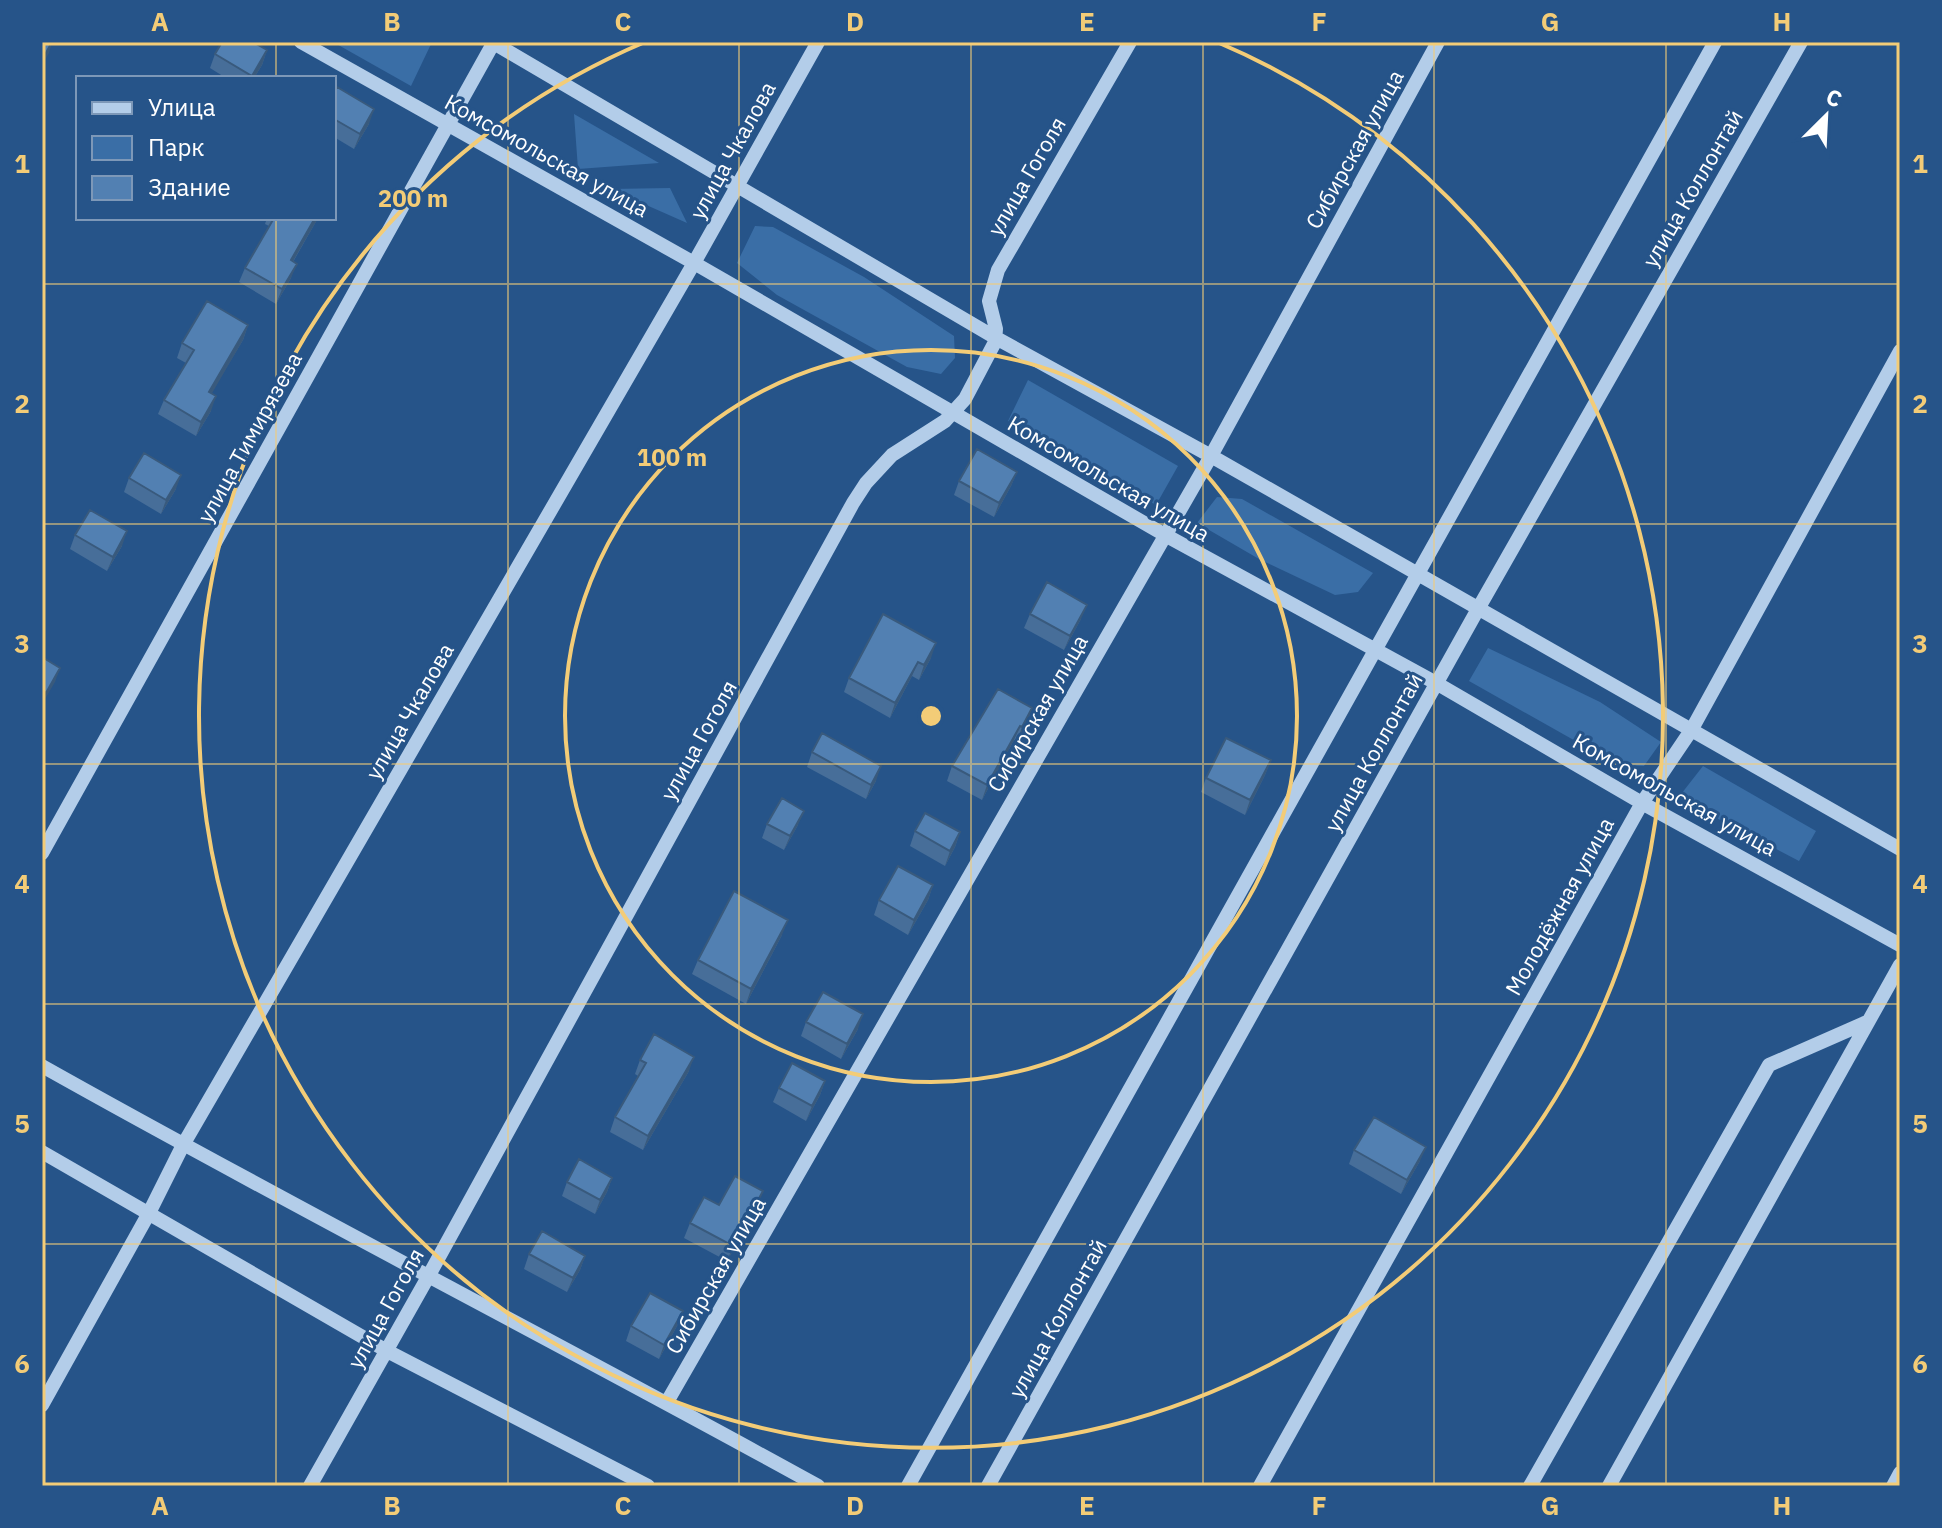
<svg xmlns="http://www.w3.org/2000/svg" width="1942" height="1528" font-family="'IBM Plex Sans',sans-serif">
	<rect width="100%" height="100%" fill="#265489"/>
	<!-- green -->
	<path fill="#3a6ea6" d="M 333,42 L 432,42 L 411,86 Z
		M 574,114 L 659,163 L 578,169 Z
		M 670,188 L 687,223 L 610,189 Z
		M 755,226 L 773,227 L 864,277 L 954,336 L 955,358 L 941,374 L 907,367 L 777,295 L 737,263 Z
		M 1028,380 L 1178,466 L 1156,505 L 1008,421 Z
		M 1217,497 L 1242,499 L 1373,573 L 1358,592 L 1335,595 L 1259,559 L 1197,523 Z
		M 1488,648 L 1600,702 L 1661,742 L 1644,766 L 1618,765 L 1469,681 Z
		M 1703,766 L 1816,831 L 1799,861 L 1678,798 Z"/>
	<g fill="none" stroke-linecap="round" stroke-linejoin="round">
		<!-- minor -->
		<path stroke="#b3cde9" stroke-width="14" d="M 301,42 L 694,263 L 1165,535 L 1436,683 L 1642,803 L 1900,945
			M 492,42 L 996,338 L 1211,456 L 1900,849
			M 42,853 L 494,42
			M 42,1066 C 298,1210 561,1344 818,1486
			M 42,1152 L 387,1351 L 648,1486
			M 667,1402 L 1211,456 L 1438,42
			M 42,1405 L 149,1213 L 183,1145 L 694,263 L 818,42
			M 310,1486 L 428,1277 L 853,503 L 866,483 L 892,455 L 945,421 L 965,399 L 995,342 L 996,329 L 989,301 L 998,270 L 1130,42
			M 908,1486 L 1715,42
			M 988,1486 L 1478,609 L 1801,42
			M 1260,1486 L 1642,803 L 1692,729 L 1900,351
			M 1530,1486 L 1769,1065 L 1867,1022
			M 1609,1486 L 1900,965
			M 1893,1486 L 1900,1473"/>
	</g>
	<!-- wall -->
	<path fill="#476e99" d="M 267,50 L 262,65 L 254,78 L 226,78 L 210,68 L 215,54 Z
		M 334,92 L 369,124 L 354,149 L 334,137 Z
		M 267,218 L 318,218 L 293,262 L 291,278 L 276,304 L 239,282 L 245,268 L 269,226 L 265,224 Z
		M 248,325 L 243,340 L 211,393 L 211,411 L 196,436 L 158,414 L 164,400 L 186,363 L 177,358 L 182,343 Z
		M 1017,472 L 1011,486 L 994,517 L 954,495 L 959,481 Z
		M 129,478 L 176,489 L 161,514 L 124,492 Z
		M 75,535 L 122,546 L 107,571 L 70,549 Z
		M 1030,614 L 1081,619 L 1064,650 L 1024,628 Z
		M 931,658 L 919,680 L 912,676 L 890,718 L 844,692 L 849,678 Z
		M 1032,708 L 1027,723 L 1017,742 L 1014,740 L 982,800 L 947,781 L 952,766 Z
		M 812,752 L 876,781 L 866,799 L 807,767 Z
		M 1271,760 L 1265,775 L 1245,815 L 1201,792 L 1206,778 Z
		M 767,824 L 798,825 L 784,850 L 762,838 Z
		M 915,831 L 960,832 L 955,847 L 945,866 L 910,846 Z
		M 933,885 L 928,900 L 908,935 L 874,915 L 879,900 Z
		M 782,935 L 746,1004 L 692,974 L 698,960 Z
		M 806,1022 L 858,1029 L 841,1059 L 801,1036 Z
		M 640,1060 L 689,1071 L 643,1150 L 610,1132 L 615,1117 L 638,1076 L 635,1074 Z
		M 825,1081 L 820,1095 L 806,1121 L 773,1102 L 779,1088 Z
		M 1354,1150 L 1420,1161 L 1401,1194 L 1349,1164 Z
		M 612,1178 L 607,1192 L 595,1214 L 562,1196 L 567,1182 Z
		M 719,1205 L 758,1206 L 727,1261 L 684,1238 L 690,1223 Z
		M 529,1254 L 585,1256 L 580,1270 L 567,1292 L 524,1269 Z
		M 683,1311 L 677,1326 L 659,1359 L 626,1341 L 631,1326 Z"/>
	<!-- shaded-wall -->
	<path fill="#395a7d" d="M 52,42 L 49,53 L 42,65 L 42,60 Z
		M 267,50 L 262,65 L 254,78 L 251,78 Z
		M 374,109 L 369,124 L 354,149 L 360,134 Z
		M 315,218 L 318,218 L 317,220 L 285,275 L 291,260 Z
		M 297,264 L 291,278 L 276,304 L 282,289 Z
		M 248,325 L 243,340 L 204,407 L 209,392 Z
		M 216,396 L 211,411 L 196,436 L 201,422 Z
		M 1017,472 L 1011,486 L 994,517 L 999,503 Z
		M 181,475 L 176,489 L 161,514 L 166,500 Z
		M 127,531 L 122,546 L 107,571 L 113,557 Z
		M 1087,605 L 1081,619 L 1064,650 L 1070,636 Z
		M 936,643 L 931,658 L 919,680 L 924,665 Z
		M 918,662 L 912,676 L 890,718 L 895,703 Z
		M 60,668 L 55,682 L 42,704 L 46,693 Z
		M 1032,708 L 1027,723 L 1017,742 L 1022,727 Z
		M 1020,726 L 1014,740 L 982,800 L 987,785 Z
		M 1271,760 L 1265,775 L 1245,815 L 1250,800 Z
		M 881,766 L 876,781 L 866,799 L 871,785 Z
		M 804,811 L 798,825 L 784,850 L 790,836 Z
		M 960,832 L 955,847 L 945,866 L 950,851 Z
		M 933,885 L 928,900 L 908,935 L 914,920 Z
		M 788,920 L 782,935 L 746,1004 L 751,989 Z
		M 863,1014 L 858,1029 L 841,1059 L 847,1044 Z
		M 694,1057 L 689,1071 L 643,1150 L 648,1136 Z
		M 825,1081 L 820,1095 L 806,1121 L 812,1106 Z
		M 1426,1147 L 1420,1161 L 1401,1194 L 1407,1180 Z
		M 612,1178 L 607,1192 L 595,1214 L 600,1200 Z
		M 763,1191 L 758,1206 L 727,1261 L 733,1246 Z
		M 585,1256 L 580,1270 L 567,1292 L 573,1278 Z
		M 683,1311 L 677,1326 L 659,1359 L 664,1345 Z"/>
	<!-- building -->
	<path fill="#5280b2" stroke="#395a7d" stroke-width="2" d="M 42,42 L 52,42 L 42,60 Z
		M 222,42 L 253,42 L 267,50 L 252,76 L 215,54 Z
		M 337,87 L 374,109 L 360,134 L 334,119 L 334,92 Z
		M 274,218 L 315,218 L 291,260 L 297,264 L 282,289 L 245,268 Z
		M 207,301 L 248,325 L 209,392 L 216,396 L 201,422 L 164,400 L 194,350 L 182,343 Z
		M 977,449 L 1017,472 L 999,503 L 959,481 Z
		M 144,453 L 181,475 L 166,500 L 129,478 Z
		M 90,510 L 127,531 L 113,557 L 75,535 Z
		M 1047,582 L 1087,605 L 1070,636 L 1030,614 Z
		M 883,614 L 936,643 L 924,665 L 918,662 L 895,703 L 849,678 Z
		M 42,657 L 60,668 L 46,693 L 42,691 Z
		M 998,689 L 1032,708 L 1022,727 L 1020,726 L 987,785 L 952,766 Z
		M 822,733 L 881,766 L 871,785 L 812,752 Z
		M 1226,738 L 1271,760 L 1250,800 L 1206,778 Z
		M 782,798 L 804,811 L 790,836 L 767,824 Z
		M 925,813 L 960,832 L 950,851 L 915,831 Z
		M 898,866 L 933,885 L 914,920 L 879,900 Z
		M 734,891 L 788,920 L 751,989 L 698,960 Z
		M 823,992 L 863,1014 L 847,1044 L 806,1022 Z
		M 654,1034 L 694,1057 L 648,1136 L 615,1117 L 646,1063 L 640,1060 Z
		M 792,1063 L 825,1081 L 812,1106 L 779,1088 Z
		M 1374,1117 L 1426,1147 L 1407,1180 L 1354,1150 Z
		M 579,1159 L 612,1178 L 600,1200 L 567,1182 Z
		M 735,1176 L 763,1191 L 733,1246 L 690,1223 L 704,1197 L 719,1205 Z
		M 542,1231 L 585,1256 L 573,1278 L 529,1254 Z
		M 650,1293 L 683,1311 L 664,1345 L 631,1326 Z"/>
	<!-- grid -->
	<path fill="none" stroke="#f3cc77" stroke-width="2" stroke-opacity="0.55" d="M 276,42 L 276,78M 508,42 L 508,1486M 739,42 L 739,1486M 971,42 L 971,1486M 1203,42 L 1203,1486M 1434,42 L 1434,1486M 1666,42 L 1666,1486M 276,218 L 276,1486M 42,284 L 1900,284M 42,524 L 1900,524M 42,764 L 1900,764M 42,1004 L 1900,1004M 42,1244 L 1900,1244"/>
	<!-- distance rings -->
	<g fill="none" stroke="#f3cc77" stroke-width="4">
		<circle cx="931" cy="716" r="366"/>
		<path d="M1217 42A732 732 0 1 1 645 42"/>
	</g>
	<g text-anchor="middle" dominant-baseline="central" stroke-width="6" stroke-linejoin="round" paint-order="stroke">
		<!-- street labels -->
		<g font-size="22" fill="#fff" stroke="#265489">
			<text transform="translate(1354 149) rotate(-61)">Сибирская улица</text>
			<text transform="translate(732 150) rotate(-61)">улица Чкалова</text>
			<text transform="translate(547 155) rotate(29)">Комсомольская улица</text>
			<text transform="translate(1026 176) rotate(-60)">улица Гоголя</text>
			<text transform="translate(1692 188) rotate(-60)">улица Коллонтай</text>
			<text transform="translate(249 437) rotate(-61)">улица Тимирязева</text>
			<text transform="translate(1109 478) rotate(30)">Комсомольская улица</text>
			<text transform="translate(409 711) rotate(-60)">улица Чкалова</text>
			<text transform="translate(1037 713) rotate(-60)">Сибирская улица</text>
			<text transform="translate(698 740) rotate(-61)">улица Гоголя</text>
			<text transform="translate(1373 752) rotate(-61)">улица Коллонтай</text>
			<text transform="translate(1675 794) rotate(29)">Комсомольская улица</text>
			<text transform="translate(1559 906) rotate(-61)">Молодёжная улица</text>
			<text transform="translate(715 1275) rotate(-60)">Сибирская улица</text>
			<text transform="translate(385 1308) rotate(-61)">улица Гоголя</text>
			<text transform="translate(1057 1318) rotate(-61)">улица Коллонтай</text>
		</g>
	</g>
	<circle cx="931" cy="716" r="12" fill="#f3cc77" stroke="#265489" stroke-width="4"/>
	<g font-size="24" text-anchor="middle" font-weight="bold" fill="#f3cc77" stroke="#265489" stroke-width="6" stroke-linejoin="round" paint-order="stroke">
		<text x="413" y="207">200 m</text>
		<text x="672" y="466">100 m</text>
	</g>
	<!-- border -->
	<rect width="1942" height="1528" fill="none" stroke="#265489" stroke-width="88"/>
	<!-- legend -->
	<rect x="76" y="76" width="260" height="144" fill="#265489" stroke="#7d98b8" stroke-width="2"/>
	<rect x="92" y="102" width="40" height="12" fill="#b3cde9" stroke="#7d98b8" stroke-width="2"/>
	<text x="148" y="116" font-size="24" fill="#ffffff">Улица</text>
	<rect x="92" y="136" width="40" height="24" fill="#3a6ea6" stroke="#7d98b8" stroke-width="2"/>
	<text x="148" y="156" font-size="24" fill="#ffffff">Парк</text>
	<rect x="92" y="176" width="40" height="24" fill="#5280b2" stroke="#7d98b8" stroke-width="2"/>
	<text x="148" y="196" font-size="24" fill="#ffffff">Здание</text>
	<!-- north arrow -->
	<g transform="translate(1826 116) rotate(24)" stroke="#265489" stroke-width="6" paint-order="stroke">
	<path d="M0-6L14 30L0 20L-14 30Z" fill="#ffffff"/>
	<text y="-12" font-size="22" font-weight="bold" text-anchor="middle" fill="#ffffff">С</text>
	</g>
	<rect x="44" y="44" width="1854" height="1440" fill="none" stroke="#f3cc77" stroke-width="3"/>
	<g font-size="26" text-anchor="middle" font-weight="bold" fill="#f3cc77">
		<text x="160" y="31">A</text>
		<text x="392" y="31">B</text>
		<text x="623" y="31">C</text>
		<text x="855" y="31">D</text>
		<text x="1087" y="31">E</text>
		<text x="1319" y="31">F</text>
		<text x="1550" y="31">G</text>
		<text x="1782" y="31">H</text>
		<text x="22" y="173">1</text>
		<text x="1920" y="173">1</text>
		<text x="22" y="413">2</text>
		<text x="1920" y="413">2</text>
		<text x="22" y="653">3</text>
		<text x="1920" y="653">3</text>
		<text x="22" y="893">4</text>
		<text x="1920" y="893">4</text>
		<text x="22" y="1133">5</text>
		<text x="1920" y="1133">5</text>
		<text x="22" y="1373">6</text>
		<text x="1920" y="1373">6</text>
		<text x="160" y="1515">A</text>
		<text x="392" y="1515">B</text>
		<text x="623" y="1515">C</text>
		<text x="855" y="1515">D</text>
		<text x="1087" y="1515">E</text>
		<text x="1319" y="1515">F</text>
		<text x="1550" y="1515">G</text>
		<text x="1782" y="1515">H</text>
	</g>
</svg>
